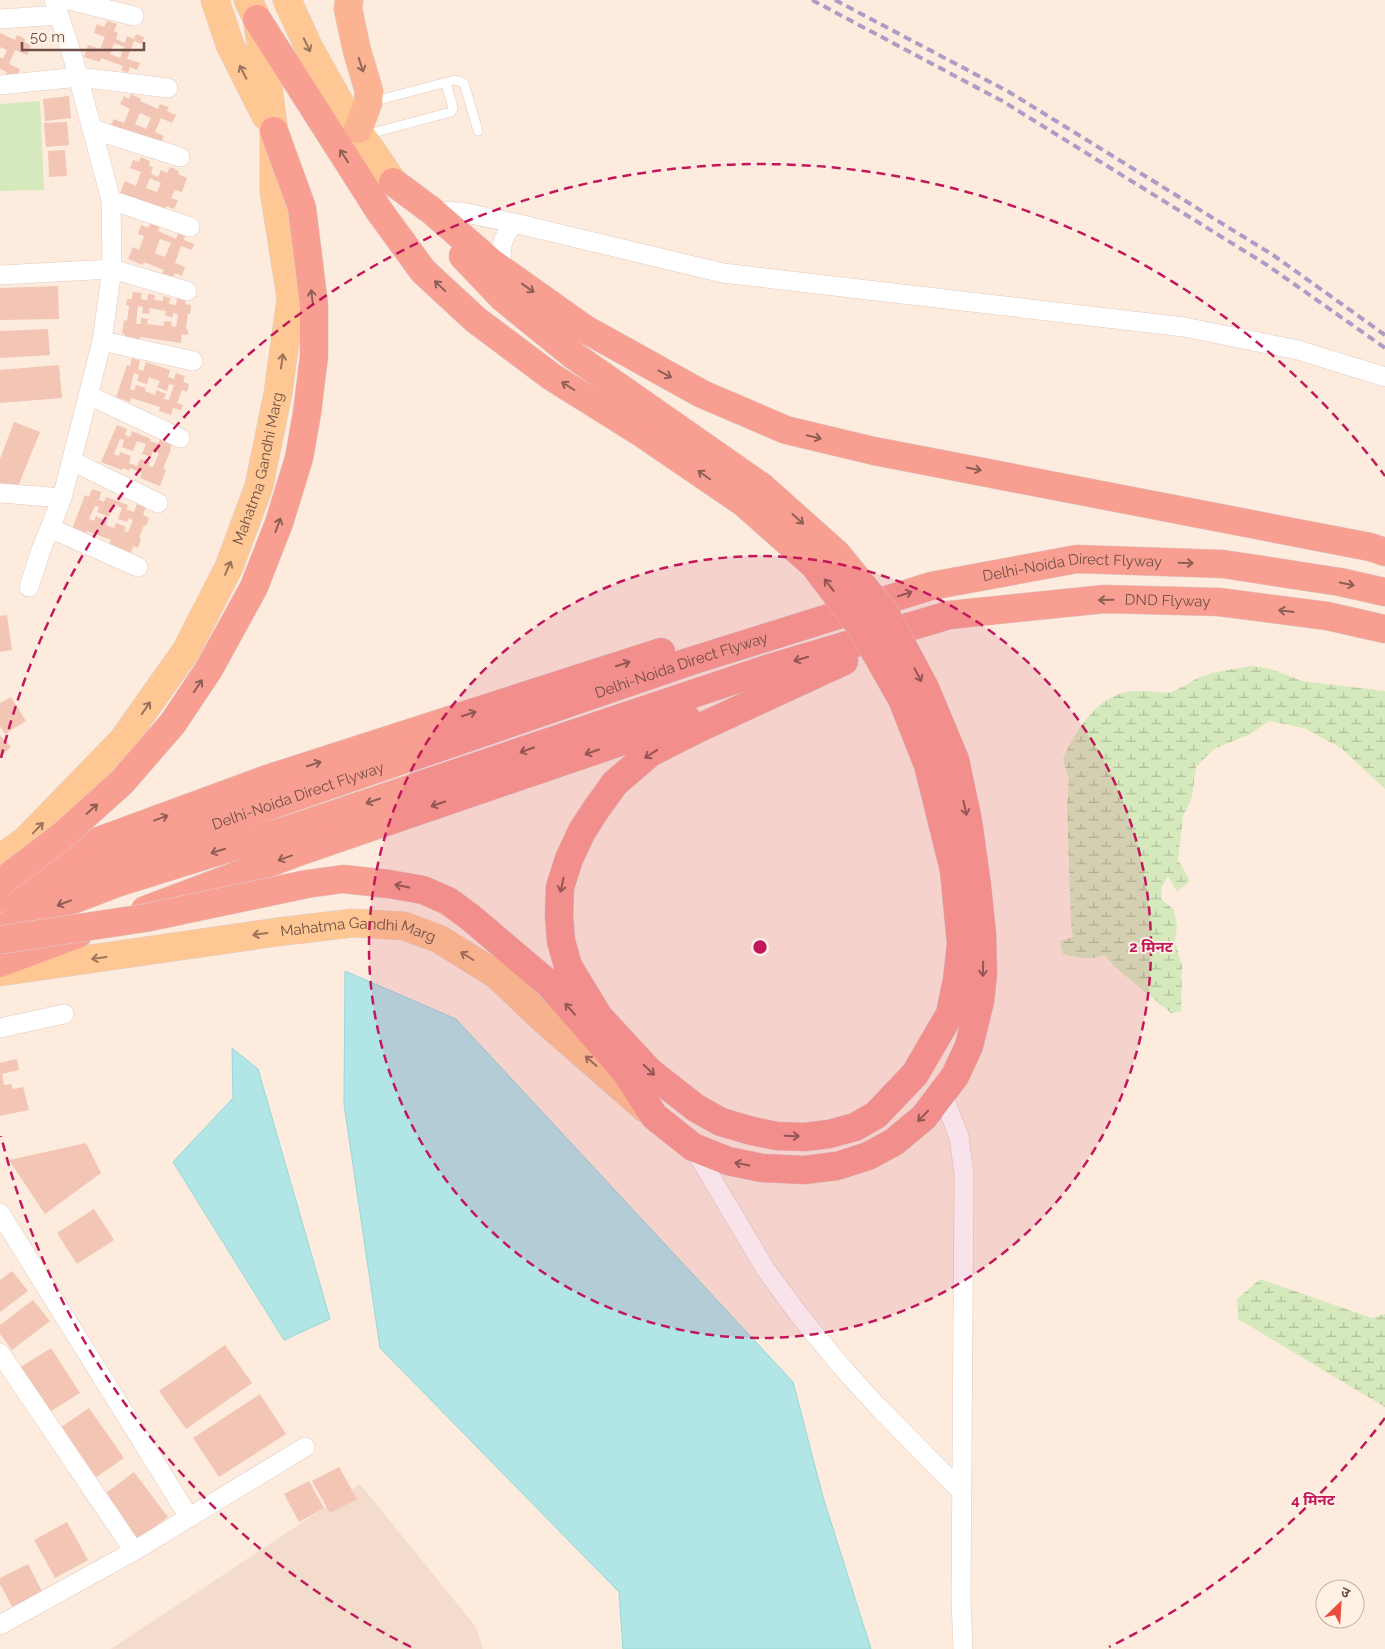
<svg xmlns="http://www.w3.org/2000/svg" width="1385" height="1649" font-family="Raleway,'Noto Sans Devanagari',sans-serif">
	<defs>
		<pattern id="wetland-marsh" width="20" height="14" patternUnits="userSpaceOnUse" patternTransform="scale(1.25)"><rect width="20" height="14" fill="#d5e9bc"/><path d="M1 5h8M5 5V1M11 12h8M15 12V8" fill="none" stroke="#b1bf9b"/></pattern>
	</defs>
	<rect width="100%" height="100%" fill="#fdecdd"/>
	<!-- residential -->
	<path fill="#f4dccc" d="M 360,1484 L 476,1627 L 483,1649 L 111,1649 Z"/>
	<!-- green -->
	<path fill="#d5e9bc" d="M 40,101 L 44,190 L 0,191 L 0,104 Z"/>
	<!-- wetland -->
	<path fill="url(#wetland-marsh)" d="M 1251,666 L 1271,669 L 1302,681 L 1385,691 L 1385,789 L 1341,748 L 1304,728 L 1269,721 L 1250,734 L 1214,749 L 1196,767 L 1192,797 L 1183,816 L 1178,860 L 1190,881 L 1177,892 L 1168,876 L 1161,888 L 1162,900 L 1174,910 L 1177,926 L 1175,941 L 1182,966 L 1181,1011 L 1171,1013 L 1116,968 L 1104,955 C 1090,961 1077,957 1063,954 L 1060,941 L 1073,937 L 1071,922 L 1067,806 L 1069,780 L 1063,759 C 1076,730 1098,693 1134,691 C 1141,690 1168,694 1171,692 C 1181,689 1189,682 1198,678 C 1214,671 1234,669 1251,666 Z
		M 1260,1279 L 1372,1318 L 1385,1314 L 1385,1407 L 1238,1319 L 1237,1299 Z"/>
	<!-- water -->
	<path fill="#b2e5e6" stroke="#98d6d8" d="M 345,971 L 456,1019 L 793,1382 L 823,1497 L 871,1649 L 623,1649 L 619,1592 L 380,1348 L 344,1104 Z
		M 232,1048 L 258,1069 L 330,1319 L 284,1340 L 173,1162 L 233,1098 Z"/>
	<!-- building -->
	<path fill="#f2c5b4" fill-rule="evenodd" d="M 107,21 L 117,24 L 114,31 L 118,33 L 116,39 L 125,43 L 127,36 L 134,39 L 136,34 L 144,37 L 142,44 L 134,41 L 127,59 L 140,63 L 137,70 L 130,67 L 128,73 L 121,70 L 123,66 L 101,58 L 100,62 L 84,57 L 88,45 L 100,49 L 105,37 L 94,33 L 97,24 L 104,27 ZM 114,43 L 124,47 L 120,58 L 110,54 Z
		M 0,33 L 15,40 L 17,35 L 25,39 L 24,42 L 31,45 L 27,55 L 15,50 L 9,64 L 20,69 L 17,77 L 5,77 L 7,72 L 0,69 L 0,57 L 3,59 L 7,50 L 0,47 Z
		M 131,94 L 141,99 L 140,101 L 158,109 L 160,104 L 169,107 L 167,111 L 176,115 L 172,123 L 161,118 L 155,132 L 164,136 L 161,142 L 155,139 L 153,144 L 109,128 L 114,119 L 124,123 L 130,109 L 120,104 L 124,96 L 129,99 ZM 140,113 L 151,118 L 146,129 L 135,124 Z
		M 69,96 L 71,118 L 45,121 L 43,99 Z
		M 67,122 L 69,145 L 46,147 L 44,123 Z
		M 65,150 L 67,176 L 49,177 L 48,151 Z
		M 141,157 L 150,161 L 149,166 L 153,167 L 151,174 L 158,177 L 161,170 L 167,173 L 170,167 L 179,171 L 178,174 L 187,178 L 182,192 L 175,190 L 171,198 L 178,200 L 174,209 L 166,206 L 165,211 L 120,193 L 125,181 L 136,186 L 141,172 L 130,168 L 133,160 L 139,162 ZM 150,178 L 161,183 L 157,192 L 146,188 Z
		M 151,222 L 160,226 L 158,231 L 176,239 L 178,233 L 185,236 L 184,240 L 194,244 L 192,250 L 181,246 L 175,263 L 185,267 L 182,276 L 175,273 L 173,277 L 162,273 L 164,270 L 144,262 L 143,265 L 128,259 L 133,247 L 139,250 L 144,236 L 138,234 L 141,225 L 148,228 ZM 160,239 L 171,243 L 165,257 L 155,253 Z
		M 58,286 L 59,319 L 0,320 L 0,288 Z
		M 133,292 L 142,293 L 141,299 L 147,300 L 148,294 L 155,295 L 154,300 L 163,301 L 163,296 L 170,298 L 169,304 L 176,305 L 177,298 L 186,300 L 185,304 L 191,305 L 190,314 L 188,313 L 186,329 L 188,330 L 188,335 L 182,334 L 181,343 L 140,337 L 140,341 L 124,339 L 125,334 L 122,334 L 124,320 L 127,321 L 129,306 L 126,305 L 127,299 L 132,299 ZM 138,306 L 143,307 L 142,313 L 149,314 L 150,308 L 166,311 L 165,316 L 173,317 L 173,313 L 178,314 L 176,327 L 171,326 L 172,322 L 164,321 L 164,326 L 147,324 L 148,319 L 141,318 L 141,324 L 136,324 Z
		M 48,329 L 50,355 L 0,358 L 0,331 Z
		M 132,358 L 140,361 L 138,369 L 143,371 L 146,362 L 170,370 L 168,377 L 174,379 L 176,373 L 185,376 L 183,382 L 189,384 L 187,392 L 182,390 L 177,403 L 183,405 L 181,410 L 173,408 L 171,415 L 159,411 L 160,407 L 131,398 L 130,402 L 116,397 L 127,365 L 130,366 ZM 134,373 L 139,375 L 137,381 L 147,384 L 149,377 L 160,381 L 157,387 L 167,391 L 169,384 L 174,385 L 169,400 L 164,399 L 166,394 L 156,390 L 155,395 L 145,391 L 146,388 L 136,385 L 134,391 L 130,389 Z
		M 59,365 L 62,398 L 0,403 L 0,370 Z
		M 14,422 L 40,432 L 15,494 L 0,490 L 0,459 Z
		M 117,425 L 127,429 L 125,435 L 130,437 L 132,431 L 151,439 L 150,441 L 158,444 L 161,437 L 172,442 L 170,449 L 171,449 L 163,469 L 166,470 L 160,486 L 140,478 L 142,473 L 130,468 L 129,471 L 123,468 L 122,470 L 101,462 ZM 120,439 L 124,440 L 122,447 L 133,451 L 137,441 L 146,444 L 142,454 L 151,457 L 153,451 L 159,453 L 153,467 L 148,466 L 150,462 L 140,459 L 137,466 L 129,463 L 131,456 L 120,452 L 119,456 L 114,454 Z
		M 92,489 L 101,492 L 99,500 L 104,502 L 106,497 L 128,505 L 126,509 L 134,512 L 137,504 L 146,507 L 143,515 L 149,518 L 146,526 L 144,525 L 139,538 L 141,539 L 138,548 L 133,546 L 131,553 L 109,544 L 111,540 L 87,531 L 86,535 L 72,529 L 85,495 L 89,497 ZM 114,504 L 122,508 L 118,519 L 127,522 L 129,518 L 133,520 L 128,532 L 124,531 L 126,527 L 116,523 L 114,528 L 106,525 L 107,521 L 96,516 L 94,521 L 89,519 L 95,506 L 99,507 L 97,512 L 109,517 Z
		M 7,615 L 12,650 L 0,652 L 0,616 Z
		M 11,697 L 26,721 L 5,734 L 0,726 L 0,703 Z
		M 0,735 L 11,747 L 0,757 Z
		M 17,1059 L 19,1070 L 2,1074 L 4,1085 L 11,1084 L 13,1089 L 23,1087 L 29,1110 L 0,1116 L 0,1063 Z
		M 86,1143 L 101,1173 L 45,1214 L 9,1160 Z
		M 94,1209 L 114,1240 L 77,1264 L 57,1233 Z
		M 12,1271 L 28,1291 L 0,1312 L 0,1280 Z
		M 33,1300 L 50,1321 L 12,1350 L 0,1334 L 0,1325 Z
		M 225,1345 L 252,1383 L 186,1429 L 159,1391 Z
		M 51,1348 L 80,1393 L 48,1413 L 19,1368 Z
		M 260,1394 L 286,1434 L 219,1477 L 193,1438 Z
		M 89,1408 L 124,1458 L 92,1480 L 57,1430 Z
		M 339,1467 L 357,1499 L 330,1513 L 312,1481 Z
		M 134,1472 L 168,1517 L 133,1543 L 99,1498 Z
		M 309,1481 L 324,1508 L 299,1522 L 284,1494 Z
		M 67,1522 L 88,1560 L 55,1578 L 34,1540 Z
		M 28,1564 L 45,1597 L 15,1612 L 0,1584 L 0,1578 Z"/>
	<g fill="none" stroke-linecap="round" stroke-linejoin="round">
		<defs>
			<path id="service" d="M 371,102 L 455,80 L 464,83 L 478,131
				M 365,135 L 451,112 L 453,108 L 446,83"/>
			<path id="minor" d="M 69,0 L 134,16
				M 0,19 L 59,15
				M 0,85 L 79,77 L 168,88
				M 92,129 L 180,157
				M 111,200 L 190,227
				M 432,211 L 461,212 L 514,223 L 723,273 L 1184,327 L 1298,350 L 1385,377
				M 501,269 C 501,247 500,241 514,223
				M 0,275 L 112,269 L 187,291
				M 102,341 L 193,361
				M 88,395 L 180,438
				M 72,461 L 158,503
				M 0,493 L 62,498
				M 50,528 L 138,567
				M 29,587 L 41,550 L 62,498 L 102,341 L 112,269 L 111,200 L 73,58 L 54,0
				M 0,1028 L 64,1014
				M 942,1093 L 959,1137 L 964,1174 L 961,1600 L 963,1649
				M 693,1147 L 766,1270 L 799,1315 L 841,1366 L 878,1407 L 962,1492
				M 0,1213 L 189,1517
				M 0,1353 L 134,1551
				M 0,1625 L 134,1551 L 305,1447"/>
			<g id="primary">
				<path d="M 215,0 L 230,45 L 266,116"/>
				<path d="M 287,0 L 309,48 L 342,107 L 393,182"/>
				<path id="s1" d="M 0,859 L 26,840 L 123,740 L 186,651 L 229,567 L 259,486 L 278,393 L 291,298 L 274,191 L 274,131 L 267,79 L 257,19 L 248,0"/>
				<path id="s2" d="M 0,972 L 277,932 L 353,923 L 404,926 L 439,939 L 497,975 L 541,1017 L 645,1108"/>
			</g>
			<path id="trunk" d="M 349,0 L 348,9 L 357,51 L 369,91 L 368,103 L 358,129"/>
			<g id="motorway">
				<path d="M 257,19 L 380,212 L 423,271 L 476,320 L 552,377 L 643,434 L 744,503"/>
				<path d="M 393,182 L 432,211 L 492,263 L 585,329 L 702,394 L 786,430 L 874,451 L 1370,547 L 1385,552"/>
				<path d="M 463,256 L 503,298 L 573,355 L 762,487"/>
				<path d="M 844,661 L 697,729 L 650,753 L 615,783 L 597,808 L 582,831 L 569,859 L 560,887 L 559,915 L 561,941 L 568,966 L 599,1017 L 650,1072 L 696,1108 L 721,1122 L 752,1131 L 777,1136 L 805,1137 L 829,1134 L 855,1127 L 876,1115 L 915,1074 L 950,1014 L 957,980 L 961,944 L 954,870 L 928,765"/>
				<path d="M 25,868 L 267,779 L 661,652"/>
				<path id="s3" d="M 0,898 L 691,661 L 931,586 L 1077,559 L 1223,564 L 1340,582 L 1385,592"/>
				<path d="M 448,901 L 470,917 L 550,985 L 626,1072 L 654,1116 L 693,1147 L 728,1161 L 762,1168 L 804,1170 L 837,1166 L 868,1156 L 894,1142 L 924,1117 L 955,1076 L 969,1046 L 980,1001 L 983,973 L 982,934 L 977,886 L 968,821 L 955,760"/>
				<path d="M 145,910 L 304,850 L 687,719"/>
				<path id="s4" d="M 0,928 L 117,883 L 290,829 L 767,669 L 949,615 L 1104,599 L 1219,602 L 1327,616 L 1385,629"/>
				<path d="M 0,963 L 78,934"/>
			</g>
		</defs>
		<!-- service casing -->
		<use href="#service" stroke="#e2c9bd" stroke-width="10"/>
		<!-- minor casing -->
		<use href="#minor" stroke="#e2c9bd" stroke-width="20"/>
		<!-- primary casing -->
		<use href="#primary" stroke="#dad1cf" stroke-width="29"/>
		<!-- trunk casing -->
		<use href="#trunk" stroke="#dad1cf" stroke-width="29"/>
		<!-- motorway casing -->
		<use href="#motorway" stroke="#dad1cf" stroke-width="29"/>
		<!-- service -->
		<use href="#service" stroke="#fff" stroke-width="9"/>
		<!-- minor -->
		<use href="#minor" stroke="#fff" stroke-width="19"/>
		<!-- primary -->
		<use href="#primary" stroke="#fec793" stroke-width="28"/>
		<!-- trunk -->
		<use href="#trunk" stroke="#fcb392" stroke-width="28"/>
		<!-- motorway -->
		<use href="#motorway" stroke="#f99f92" stroke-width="28"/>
		<!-- rail -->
		<path stroke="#ad9dc4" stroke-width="4" stroke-dasharray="8 5" stroke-linecap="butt" d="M 812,0 L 1004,102 L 1267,265 L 1385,348
			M 835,0 L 1009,92 L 1273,255 L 1385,335"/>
		<defs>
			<path id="motorway-bridge" d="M 762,487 L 837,554 L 885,613 L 925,688 L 955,760
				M 744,503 L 814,565 L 861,627 L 902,699 L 928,765
				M 0,883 L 62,836 L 122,782 L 173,723 L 209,669 L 254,587 L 279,523 L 299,458 L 307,413 L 314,356 L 314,305 L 302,208 L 274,131
				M 0,940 L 145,918 L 307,884 L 343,879 L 389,884 L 423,890 L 448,901"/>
		</defs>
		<!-- motorway-bridge casing -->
		<use href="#motorway-bridge" stroke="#dad1cf" stroke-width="29" stroke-linecap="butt"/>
		<!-- motorway-bridge -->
		<use href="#motorway-bridge" stroke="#f99f92" stroke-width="28"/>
	</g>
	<!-- one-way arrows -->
	<defs><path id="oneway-shaft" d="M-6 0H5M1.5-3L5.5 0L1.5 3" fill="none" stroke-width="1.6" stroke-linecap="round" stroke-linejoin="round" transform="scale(1.25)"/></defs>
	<g stroke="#9c735d">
		<use href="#oneway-shaft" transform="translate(307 45) rotate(65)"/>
		<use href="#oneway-shaft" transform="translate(243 72) rotate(-117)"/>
		<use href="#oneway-shaft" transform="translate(282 361) rotate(-82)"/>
		<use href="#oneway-shaft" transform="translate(228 568) rotate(-66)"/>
		<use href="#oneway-shaft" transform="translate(146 708) rotate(-55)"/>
		<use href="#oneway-shaft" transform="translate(38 828) rotate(-46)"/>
		<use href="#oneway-shaft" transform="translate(260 934) rotate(172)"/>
		<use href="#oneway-shaft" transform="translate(467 956) rotate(-148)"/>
		<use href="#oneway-shaft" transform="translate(99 958) rotate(172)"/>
		<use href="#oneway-shaft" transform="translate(591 1061) rotate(-139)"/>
	</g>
	<use stroke="#946859" href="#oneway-shaft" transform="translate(361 65) rotate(72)"/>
	<g stroke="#8d5f55">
		<use href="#oneway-shaft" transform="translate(344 156) rotate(-123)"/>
		<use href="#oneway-shaft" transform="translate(440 286) rotate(-137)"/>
		<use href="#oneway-shaft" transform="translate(528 288) rotate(36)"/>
		<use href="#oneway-shaft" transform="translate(312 297) rotate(-97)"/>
		<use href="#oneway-shaft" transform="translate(665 374) rotate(29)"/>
		<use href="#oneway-shaft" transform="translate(568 386) rotate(-148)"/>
		<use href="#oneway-shaft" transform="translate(814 437) rotate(13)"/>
		<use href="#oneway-shaft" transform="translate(974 469) rotate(11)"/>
		<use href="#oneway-shaft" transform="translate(704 475) rotate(-145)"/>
		<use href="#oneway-shaft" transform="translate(798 519) rotate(42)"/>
		<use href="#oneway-shaft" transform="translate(278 525) rotate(-70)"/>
		<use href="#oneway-shaft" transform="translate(1186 563) rotate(2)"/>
		<use href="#oneway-shaft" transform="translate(1347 584) rotate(12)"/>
		<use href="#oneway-shaft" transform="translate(829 585) rotate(-128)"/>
		<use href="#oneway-shaft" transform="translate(905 594) rotate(-17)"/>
		<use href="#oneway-shaft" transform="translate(1106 600) rotate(179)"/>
		<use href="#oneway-shaft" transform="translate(1286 611) rotate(-173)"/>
		<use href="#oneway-shaft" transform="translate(801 659) rotate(163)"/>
		<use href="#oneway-shaft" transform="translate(623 664) rotate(-18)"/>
		<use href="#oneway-shaft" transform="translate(918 675) rotate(62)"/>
		<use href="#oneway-shaft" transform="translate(198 686) rotate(-56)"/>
		<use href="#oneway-shaft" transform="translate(469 714) rotate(-18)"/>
		<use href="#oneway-shaft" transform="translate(527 750) rotate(161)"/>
		<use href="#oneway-shaft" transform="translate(592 752) rotate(161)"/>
		<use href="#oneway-shaft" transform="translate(651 754) rotate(147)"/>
		<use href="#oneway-shaft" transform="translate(314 764) rotate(-18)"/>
		<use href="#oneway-shaft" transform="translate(373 801) rotate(161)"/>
		<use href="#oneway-shaft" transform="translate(438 804) rotate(161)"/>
		<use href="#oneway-shaft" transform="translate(965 808) rotate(78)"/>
		<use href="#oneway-shaft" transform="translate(92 809) rotate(-42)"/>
		<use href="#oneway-shaft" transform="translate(161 818) rotate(-20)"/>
		<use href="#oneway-shaft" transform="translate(218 851) rotate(163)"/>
		<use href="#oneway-shaft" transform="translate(285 858) rotate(160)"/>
		<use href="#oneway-shaft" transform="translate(562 885) rotate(102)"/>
		<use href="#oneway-shaft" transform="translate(402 886) rotate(-169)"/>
		<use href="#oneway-shaft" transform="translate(64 903) rotate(159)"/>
		<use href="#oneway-shaft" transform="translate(983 969) rotate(91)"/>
		<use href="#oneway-shaft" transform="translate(570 1009) rotate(-131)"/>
		<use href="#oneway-shaft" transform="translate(649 1070) rotate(44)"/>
		<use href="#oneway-shaft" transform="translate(923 1116) rotate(134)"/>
		<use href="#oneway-shaft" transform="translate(792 1136) rotate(2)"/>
		<use href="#oneway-shaft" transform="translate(742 1164) rotate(-169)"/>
	</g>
	<!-- distance rings -->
	<circle cx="760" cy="947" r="391" fill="#c2185b" fill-opacity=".12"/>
	<g fill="none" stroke="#c2185b" stroke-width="2.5" stroke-dasharray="9 6">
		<circle cx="760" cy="947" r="391"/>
		<path d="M1385 1418A782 782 0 0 1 1109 1647M411 1647A782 782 0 0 1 1 1136M1 758A782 782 0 0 1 1385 476"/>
	</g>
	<g text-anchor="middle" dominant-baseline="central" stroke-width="4" stroke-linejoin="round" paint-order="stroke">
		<!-- street labels -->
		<g font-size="15" fill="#724f46" stroke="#fff1e4">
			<text stroke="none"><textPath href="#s1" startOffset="478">Mahatma Gandhi Marg</textPath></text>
			<text stroke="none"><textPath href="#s3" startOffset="1125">Delhi-Noida Direct Flyway</textPath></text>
			<text stroke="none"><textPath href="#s4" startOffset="1219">DND Flyway</textPath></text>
			<text stroke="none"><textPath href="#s3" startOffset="720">Delhi-Noida Direct Flyway</textPath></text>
			<text stroke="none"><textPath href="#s3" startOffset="315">Delhi-Noida Direct Flyway</textPath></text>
			<text stroke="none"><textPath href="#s2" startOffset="362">Mahatma Gandhi Marg</textPath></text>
		</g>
	</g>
	<circle cx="760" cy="947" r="8" fill="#c2185b" stroke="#fff1e4" stroke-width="2.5"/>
	<g font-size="15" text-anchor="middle" font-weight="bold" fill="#c2185b" stroke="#fff1e4" stroke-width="4" stroke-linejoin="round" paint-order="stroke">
		<text x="1151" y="952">2 मिनट</text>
		<text x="1313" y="1505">4 मिनट</text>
	</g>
	<!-- north arrow -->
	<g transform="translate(1340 1604) rotate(25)"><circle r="24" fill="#fff1e4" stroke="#c7b0a5"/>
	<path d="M0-4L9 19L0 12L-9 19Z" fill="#ea4d3e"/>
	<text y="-8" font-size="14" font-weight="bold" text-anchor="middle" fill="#724f46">उ</text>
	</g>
	<!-- scale -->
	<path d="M22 42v8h122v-8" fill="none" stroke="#724f46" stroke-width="2.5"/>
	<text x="30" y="42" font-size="15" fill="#724f46" stroke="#fff1e4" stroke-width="4" paint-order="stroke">50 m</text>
</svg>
